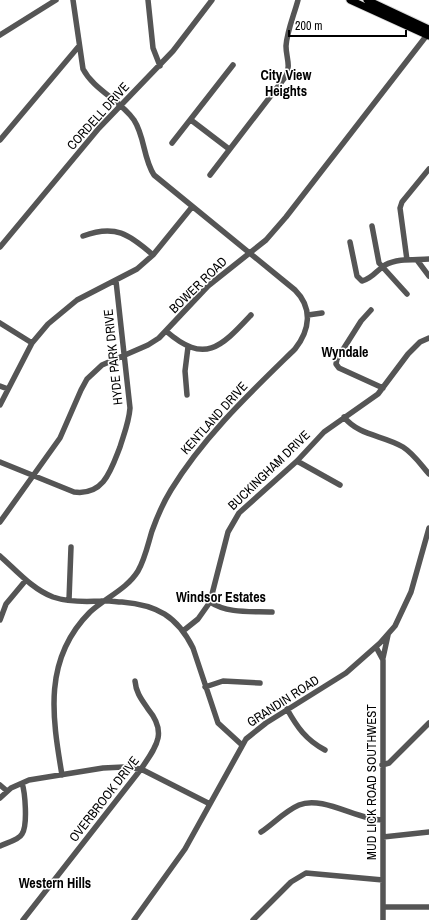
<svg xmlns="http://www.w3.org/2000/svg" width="429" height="920" font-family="'Archivo Narrow',sans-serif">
	<rect width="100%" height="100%" fill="#fff"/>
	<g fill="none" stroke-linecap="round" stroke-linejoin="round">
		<defs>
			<path id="major" d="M 350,0 L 429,36
				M 367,0 L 429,29"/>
		</defs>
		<!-- major casing -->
		<use href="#major" stroke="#dbdbdb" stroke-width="9"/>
		<!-- minor -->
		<path stroke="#555" stroke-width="5.5" d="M 148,0 L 153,48 L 160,66
			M 0,35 L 56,0
			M 191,120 L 229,149
			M 0,140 L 79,46
			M 172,143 L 233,65
			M 210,175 L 286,76 C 291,65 286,57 286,46 C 287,31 294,15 298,0
			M 372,226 L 379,263 L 407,294
			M 83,236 C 115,224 129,234 153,255
			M 350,242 L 357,276 L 362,281 C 372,279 377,270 385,265 C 398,258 415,260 429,259
			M 0,247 L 99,128 L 173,51 L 212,0
			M 407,260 L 400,208 L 402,202 L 429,169
			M 417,260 L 429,276
			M 371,310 L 361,321 L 337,359 L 336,364 L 339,368 L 383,388
			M 308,315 L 322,313
			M 0,323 L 32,343
			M 166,331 C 205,365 221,347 251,315
			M 0,386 L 8,389
			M 187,395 L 185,371 L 188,347
			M 0,405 L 32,343 L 48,324 L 77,300 L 137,269 L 153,255 L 192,207
			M 344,417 C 359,436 383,435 403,447 C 414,454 421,465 429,474
			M 297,461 L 340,485
			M 0,462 L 74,492 C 104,496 111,470 120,447 C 124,434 129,422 130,408 L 116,281
			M 0,522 L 60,438 L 81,390 L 87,379 L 102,365 L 148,345 L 159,338 L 208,286 L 266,240 L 286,217 L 427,35
			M 0,556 C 16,570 32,589 53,597 C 68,602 85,602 101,601 C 108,600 116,602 122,602 C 157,605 177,616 193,648 L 218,723 L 242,745
			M 69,600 L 71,547
			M 210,602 C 228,614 252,611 272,612
			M 0,620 L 6,604 L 26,580
			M 183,631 L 198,619 L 210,602 L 228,532 L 239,513 L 297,461 L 324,432 L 378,394 L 408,354 L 420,342 L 429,338
			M 376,647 L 383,660 L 383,920
			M 383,658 L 388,635
			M 205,687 L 223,681 L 260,683
			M 287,709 C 297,727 306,740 325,750
			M 382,765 L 389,763 L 429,723
			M 62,775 C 52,716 43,659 90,612 C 105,598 127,589 138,571 C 145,559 148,544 152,531 C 157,517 163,503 171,490 C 204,436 250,393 295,349 C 310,330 313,308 295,290 L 154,175 C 143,158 145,137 134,120 C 120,100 94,90 83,69 L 73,0
			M 0,785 L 7,791
			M 0,798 L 11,788 L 29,780 L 103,768 L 124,767 L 141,769 L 210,804
			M 261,832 C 273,824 285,811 299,805 C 322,795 358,820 382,820
			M 383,837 L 429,832
			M 0,846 C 6,843 19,840 22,834 C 28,825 25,792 22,783
			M 383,907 L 429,907
			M 23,920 L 141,769 C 156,747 168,733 148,709 C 142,700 136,693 135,681
			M 134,920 L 185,849 L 246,739 L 266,723 L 346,673 L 380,643 L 395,626 L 411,592 L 429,528
			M 253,920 L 291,882 L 306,873 L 383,880"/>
		<!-- major -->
		<use href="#major" stroke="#000" stroke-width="7"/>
	</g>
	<g text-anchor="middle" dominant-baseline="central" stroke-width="3" stroke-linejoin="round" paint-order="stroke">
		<!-- street labels -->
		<g font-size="13" fill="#000" stroke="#fff">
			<text transform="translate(98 116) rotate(-48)">CORDELL DRIVE</text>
			<text transform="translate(198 285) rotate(-44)">BOWER ROAD</text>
			<text transform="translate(113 357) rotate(-96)">HYDE PARK DRIVE</text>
			<text transform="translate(214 418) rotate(-48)">KENTLAND DRIVE</text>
			<text transform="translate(269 470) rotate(-44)">BUCKINGHAM DRIVE</text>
			<text transform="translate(283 701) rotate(-33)">GRANDIN ROAD</text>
			<text transform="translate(371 782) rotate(-90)">MUD LICK ROAD SOUTHWEST</text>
			<text transform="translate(104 799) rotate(-52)">OVERBROOK DRIVE</text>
		</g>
		<!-- neighbourhood labels -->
		<g font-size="14" font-weight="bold" fill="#000" stroke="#fff">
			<text x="286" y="75">City View<tspan x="286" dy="16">Heights</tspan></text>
			<text x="345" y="352">Wyndale</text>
			<text x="221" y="597">Windsor Estates</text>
			<text x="55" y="883">Western Hills</text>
		</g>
	</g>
	<!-- scale -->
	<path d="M289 30v6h117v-6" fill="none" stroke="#000000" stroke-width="2"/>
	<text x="295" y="30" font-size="12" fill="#000000" stroke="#ffffff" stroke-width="3" paint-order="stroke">200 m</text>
</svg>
